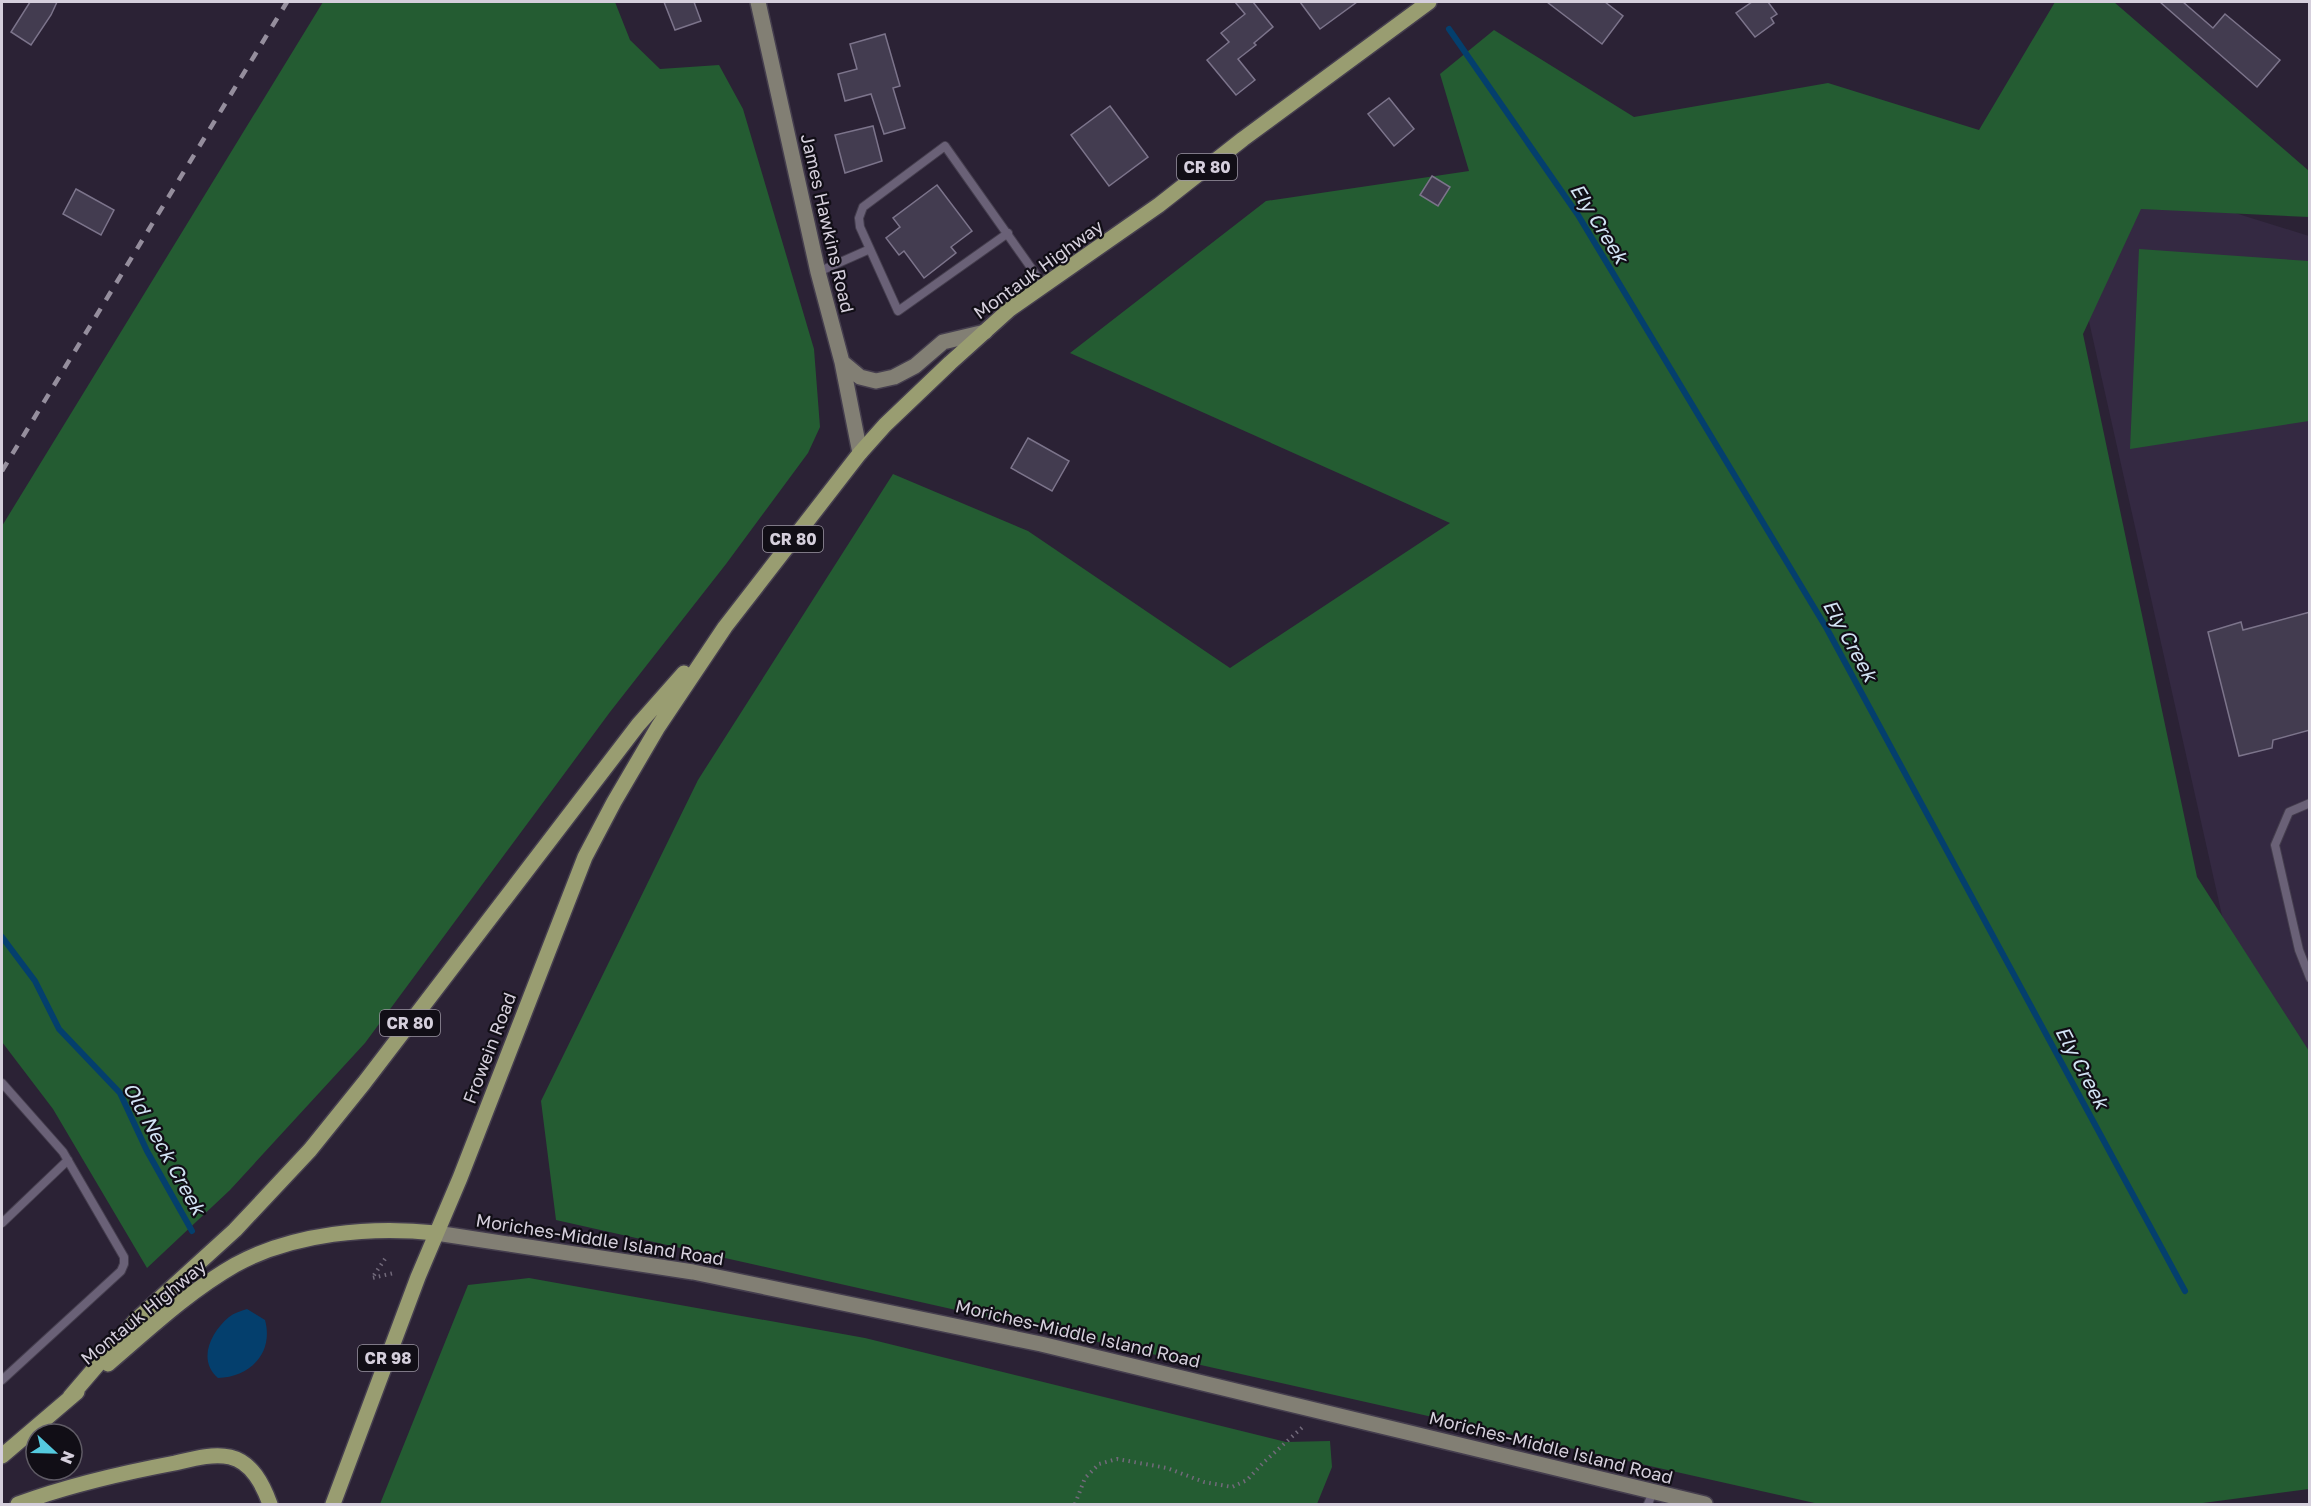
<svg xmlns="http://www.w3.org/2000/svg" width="2311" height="1506" font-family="'Golos Text',sans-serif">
	<rect width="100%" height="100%" fill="#2b2235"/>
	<!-- built -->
	<path fill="#342942" d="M 2052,156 L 2309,236 L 2309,1170 L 2249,1036 Z"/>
	<!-- green -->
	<path fill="#245c32" d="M 323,2 L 615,2 L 630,40 L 660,69 L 719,65 L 743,109 L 814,349 L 820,427 L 808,453 L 726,564 L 610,712 L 365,1043 L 230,1190 L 147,1268 L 53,1109 L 2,1042 L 2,526 Z
		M 2055,2 L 2114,2 L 2309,171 L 2309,217 L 2141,209 L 2083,334 L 2197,877 L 2309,1051 L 2309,1489 L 2195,1504 L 1819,1504 L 556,1220 L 541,1101 L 698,780 L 893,474 L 1028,531 L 1230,668 L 1450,523 L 1070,353 L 1266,201 L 1469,171 L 1440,74 L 1494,30 L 1634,117 L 1828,83 L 1979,130 Z
		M 2139,249 L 2309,261 L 2309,421 L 2130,449 Z
		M 529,1278 L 865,1338 L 1286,1442 L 1330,1441 L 1332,1467 L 1317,1504 L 380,1504 L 468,1285 Z"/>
	<!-- water -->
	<path fill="#043f6d" d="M 247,1309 L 265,1320 C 274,1353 250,1377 218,1378 C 197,1360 211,1332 229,1317 C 234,1313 241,1311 247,1309 Z"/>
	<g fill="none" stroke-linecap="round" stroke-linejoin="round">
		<!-- stream -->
		<path stroke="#043f6d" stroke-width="6" d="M 1449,29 L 1578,215 L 1827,629 L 2185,1291
			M 2,937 L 35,981 L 59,1029 L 120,1093 L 147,1151 L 192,1231"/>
	</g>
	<!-- building -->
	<path fill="#433c50" stroke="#7c748b" stroke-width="1.5" d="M 30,2 L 57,2 L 51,15 L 31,45 L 11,32 Z
		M 664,2 L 694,2 L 701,21 L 675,30 Z
		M 1235,2 L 1253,2 L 1273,27 L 1254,43 L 1256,45 L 1238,59 L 1255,80 L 1236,95 L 1207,60 L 1229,42 L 1221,33 L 1245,14 Z
		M 1300,2 L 1357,2 L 1320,29 Z
		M 1547,2 L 1605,2 L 1623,16 L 1602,44 Z
		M 1752,2 L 1768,2 L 1777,14 L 1771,18 L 1774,23 L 1755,37 L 1736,13 Z
		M 2160,2 L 2183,2 L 2213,28 L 2225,14 L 2280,60 L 2257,87 Z
		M 885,34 L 900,86 L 893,88 L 905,128 L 884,134 L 871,94 L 845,101 L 838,74 L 857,69 L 850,44 Z
		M 1389,98 L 1414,129 L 1394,146 L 1368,114 Z
		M 1110,106 L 1148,157 L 1109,186 L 1071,135 Z
		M 873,126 L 882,161 L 845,173 L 835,135 Z
		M 1432,176 L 1450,187 L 1438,206 L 1420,195 Z
		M 937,185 L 972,231 L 951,247 L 956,253 L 924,278 L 904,251 L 899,255 L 886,238 L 900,227 L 893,218 Z
		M 76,189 L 114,210 L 101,235 L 63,214 Z
		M 1028,438 L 1069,461 L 1052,491 L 1011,468 Z
		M 2310,612 L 2310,730 L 2273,740 L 2272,748 L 2239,756 L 2208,632 L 2241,622 L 2243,630 Z"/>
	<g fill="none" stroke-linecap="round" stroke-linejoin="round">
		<defs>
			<path id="lane" d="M 1008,233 L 898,311 L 860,227 L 859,218 L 863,207 L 945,146 L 1044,286
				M 818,272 L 870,249
				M 2310,803 L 2289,812 L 2275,845 L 2299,950 L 2310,978
				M 2,1083 L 63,1152 L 124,1257 L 124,1264 L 121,1271 L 2,1380
				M 2,1223 L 68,1160
				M 1648,1504 L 1653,1492"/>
			<path id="secondary" d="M 758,2 L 818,272 L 842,362 L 860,453
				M 842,362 L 860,377 L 876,381 L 894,377 L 915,366 L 943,342 L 985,332
				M 436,1233 L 693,1272 L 1041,1344 L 1705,1504"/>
			<path id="primary" d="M 108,1364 C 149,1329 188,1292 235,1265 C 293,1233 371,1226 436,1233
				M 70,1397 L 136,1320 L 235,1230 L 310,1150 L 364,1083 L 638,725 L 684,673
				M 2,1456 L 77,1392
				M 18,1504 C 69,1485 122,1473 175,1463 C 192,1459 213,1453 230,1457 C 252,1462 263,1485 270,1504
				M 333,1504 L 418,1277 L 460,1178 L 585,857 L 614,802 L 658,727 L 725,627 L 860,453 L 885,425 L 950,363 L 1010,309 L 1159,205 L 1243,139 L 1429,2"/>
		</defs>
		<!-- lane casing -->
		<use href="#lane" stroke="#453e4e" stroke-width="10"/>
		<!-- secondary casing -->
		<use href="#secondary" stroke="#453e4e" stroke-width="18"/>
		<!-- primary casing -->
		<use href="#primary" stroke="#453e4e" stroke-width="18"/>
		<!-- path -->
		<path stroke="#726a7b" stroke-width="4" stroke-dasharray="1.5 4.5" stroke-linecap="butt" d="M 385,1259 L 372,1278 L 394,1273
			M 1075,1504 L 1085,1478 L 1099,1464 L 1117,1459 L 1167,1468 L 1204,1482 L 1232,1487 L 1247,1480 L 1264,1462 L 1305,1425"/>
		<!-- lane -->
		<use href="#lane" stroke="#6a6177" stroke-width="8"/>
		<!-- secondary -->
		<use href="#secondary" stroke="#827f74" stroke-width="15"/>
		<!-- primary -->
		<use href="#primary" stroke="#999d71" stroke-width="15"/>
		<!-- rail -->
		<path stroke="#958e9d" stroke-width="4.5" stroke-dasharray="10 10" stroke-linecap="butt" d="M 2,471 L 287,2"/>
	</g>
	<g text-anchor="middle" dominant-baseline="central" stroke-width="4.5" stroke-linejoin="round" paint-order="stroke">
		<!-- shield labels -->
		<g fill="#110e16" stroke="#9a95a1" stroke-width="1.5">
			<rect x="1177" y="154" width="60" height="26" rx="4.5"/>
			<rect x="763" y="526" width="60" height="26" rx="4.5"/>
			<rect x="380" y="1010" width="60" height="26" rx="4.5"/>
			<rect x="358" y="1345" width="60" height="26" rx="4.5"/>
		</g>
		<g font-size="16" font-weight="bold" fill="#d5cfdc">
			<text x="1207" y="167">CR 80</text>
			<text x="793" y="539">CR 80</text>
			<text x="410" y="1023">CR 80</text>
			<text x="388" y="1358">CR 98</text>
		</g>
		<!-- street labels -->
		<g font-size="18" fill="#d5cfdc" stroke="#110e16">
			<text transform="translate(828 223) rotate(77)">James Hawkins Road</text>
			<text transform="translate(1038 269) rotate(-36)">Montauk Highway</text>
			<text transform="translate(489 1048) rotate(-69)">Frowein Road</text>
			<text transform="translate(600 1239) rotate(9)">Moriches-Middle Island Road</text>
			<text transform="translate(143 1312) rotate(-39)">Montauk Highway</text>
			<text transform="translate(1078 1333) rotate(13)">Moriches-Middle Island Road</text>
			<text transform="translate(1551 1447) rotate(14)">Moriches-Middle Island Road</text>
		</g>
		<!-- water labels -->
		<g font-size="20" font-style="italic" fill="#d2e3f4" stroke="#110e16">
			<text transform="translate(1600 223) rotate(58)">Ely Creek</text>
			<text transform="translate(1851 640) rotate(61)">Ely Creek</text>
			<text transform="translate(2083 1067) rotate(62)">Ely Creek</text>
			<text transform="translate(165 1148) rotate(61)">Old Neck Creek</text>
		</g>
	</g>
	<!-- border -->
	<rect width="2311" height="1506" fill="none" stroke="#d5cfdc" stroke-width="6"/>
	<!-- north arrow -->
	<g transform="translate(54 1452) rotate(112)"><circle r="28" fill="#110e16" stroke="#5f5b65" stroke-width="1.5"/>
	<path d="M0-4.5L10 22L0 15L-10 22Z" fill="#55cadf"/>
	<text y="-9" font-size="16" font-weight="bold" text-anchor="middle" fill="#d5cfdc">N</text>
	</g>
</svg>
